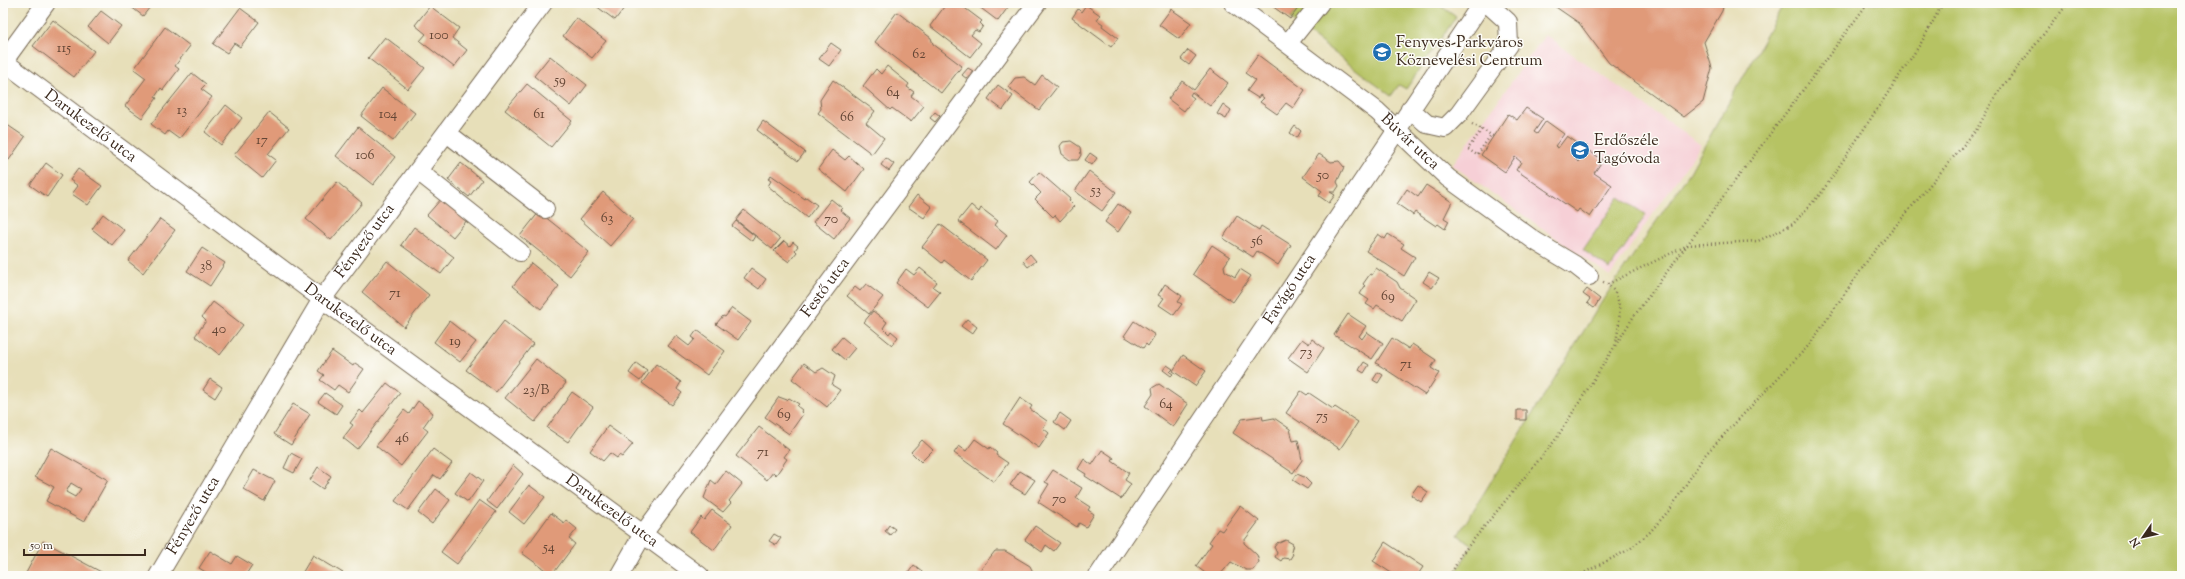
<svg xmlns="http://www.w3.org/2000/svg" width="2185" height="579" font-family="'Sorts Mill Goudy',serif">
	<rect width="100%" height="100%" fill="#fdfcf7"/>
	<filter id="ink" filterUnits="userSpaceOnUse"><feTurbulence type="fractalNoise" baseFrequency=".025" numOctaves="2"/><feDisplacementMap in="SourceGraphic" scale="8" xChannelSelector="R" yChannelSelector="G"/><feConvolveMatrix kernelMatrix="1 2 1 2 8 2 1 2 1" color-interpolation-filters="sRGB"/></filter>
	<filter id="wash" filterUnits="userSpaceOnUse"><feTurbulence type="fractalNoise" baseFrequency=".012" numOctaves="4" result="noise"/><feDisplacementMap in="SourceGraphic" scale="16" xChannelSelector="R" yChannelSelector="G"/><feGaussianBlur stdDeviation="0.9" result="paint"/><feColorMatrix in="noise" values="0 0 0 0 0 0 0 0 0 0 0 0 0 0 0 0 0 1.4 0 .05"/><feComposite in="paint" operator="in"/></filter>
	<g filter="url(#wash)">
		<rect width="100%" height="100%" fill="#e7dfb9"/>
		<!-- built -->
		<path fill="#f6cfd6" d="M 1545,35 L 1701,145 L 1610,276 L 1452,165 Z"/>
		<!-- green -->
		<path fill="#b6c364" stroke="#787641" d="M 1302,3 L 1443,3 L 1441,6 L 1456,17 L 1406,89 L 1399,85 L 1391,96 L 1290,19 Z
			M 1784,3 L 2182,3 L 2182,576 L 1454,576 L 1472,545 L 1458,535 L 1604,298 L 1690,172 Z
			M 1619,197 L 1646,215 L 1610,269 L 1583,250 Z"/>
		<g id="blocks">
			<!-- building -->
			<path fill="#e09a79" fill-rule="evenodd" d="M 126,3 L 153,3 L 143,16 Z
				M 592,3 L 628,3 L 615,20 Z
				M 947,3 L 958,3 L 982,21 L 980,23 L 983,26 L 979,32 L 975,30 L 971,35 L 981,43 L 970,57 L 930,26 Z
				M 974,3 L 1011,3 L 998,21 Z
				M 1268,3 L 1302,3 L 1290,19 Z
				M 1550,3 L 1724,3 L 1722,11 L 1704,42 L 1712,68 L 1703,102 L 1684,117 L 1609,63 L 1579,23 Z
				M 1086,5 L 1100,15 L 1097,20 L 1103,24 L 1102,26 L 1118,38 L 1111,47 L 1072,18 L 1078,9 L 1081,12 Z
				M 430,6 L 459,28 L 452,38 L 467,50 L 454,67 L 420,41 L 426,34 L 415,25 Z
				M 240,8 L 259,22 L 240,47 L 234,43 L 227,53 L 213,44 Z
				M 1171,9 L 1191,23 L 1179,39 L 1159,25 Z
				M 101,11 L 121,26 L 108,43 L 88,27 Z
				M 897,12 L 931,38 L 933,44 L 962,66 L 941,93 L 875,42 Z
				M 576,18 L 606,41 L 592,58 L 563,36 Z
				M 53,20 L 94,51 L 74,77 L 33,46 Z
				M 165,27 L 190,46 L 175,66 L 179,69 L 163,90 L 161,88 L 155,97 L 157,98 L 142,118 L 125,106 L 146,78 L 134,69 Z
				M 385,37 L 425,68 L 408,89 L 368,58 Z
				M 831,43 L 841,50 L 829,66 L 819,59 Z
				M 1188,50 L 1196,56 L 1189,65 L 1181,59 Z
				M 1258,55 L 1305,90 L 1293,108 L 1286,103 L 1277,114 L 1260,102 L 1264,98 L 1260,95 L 1258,98 L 1247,91 L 1255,80 L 1245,73 Z
				M 550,56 L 587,85 L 571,106 L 534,76 Z
				M 887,66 L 909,84 L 907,87 L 914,92 L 911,96 L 924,106 L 911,122 L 892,108 L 890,110 L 863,86 L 876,69 L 881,74 Z
				M 968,68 L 973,71 L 967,79 L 962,75 Z
				M 1210,69 L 1228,83 L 1210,106 L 1192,92 L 1190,95 L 1194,98 L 1184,111 L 1168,99 L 1182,81 L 1194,90 Z
				M 192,73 L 206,84 L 201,89 L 212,97 L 179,139 L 168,131 L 165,135 L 151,124 Z
				M 1042,75 L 1057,87 L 1039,110 L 1008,87 L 1015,78 L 1024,77 L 1035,85 Z
				M 833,80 L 875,111 L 866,123 L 884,138 L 872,154 L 818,113 L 821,109 L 820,100 Z
				M 527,84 L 572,121 L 551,147 L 505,110 Z
				M 998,85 L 1013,96 L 1003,110 L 988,99 Z
				M 382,88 L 415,113 L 393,141 L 361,116 Z
				M 1223,104 L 1231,110 L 1226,119 L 1217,114 Z
				M 226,105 L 242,118 L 221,145 L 205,132 Z
				M 1526,108 L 1543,119 L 1534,132 L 1537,134 L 1546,121 L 1564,134 L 1555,146 L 1558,148 L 1567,136 L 1583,147 L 1575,159 L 1578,162 L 1586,149 L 1603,160 L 1594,173 L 1612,185 L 1590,217 L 1579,209 L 1577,212 L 1516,170 L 1521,162 L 1515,157 L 1505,172 L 1481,155 L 1508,114 L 1517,120 Z
				M 269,112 L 289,128 L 268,154 L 276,160 L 262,178 L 234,155 Z
				M 935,112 L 940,116 L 935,122 L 930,118 Z
				M 763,121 L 805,152 L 798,161 L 757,130 Z
				M 3,122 L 25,137 L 9,160 L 3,156 Z
				M 1295,126 L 1301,131 L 1297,138 L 1290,133 Z
				M 358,127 L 395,157 L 373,185 L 336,156 Z
				M 1071,141 L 1080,147 L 1081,155 L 1078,160 L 1070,160 L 1062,154 L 1060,146 L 1063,142 Z
				M 832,150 L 845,160 L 849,156 L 864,169 L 847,192 L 818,169 Z
				M 1090,153 L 1097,158 L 1092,165 L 1085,160 Z
				M 1319,154 L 1331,162 L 1339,161 L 1344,167 L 1337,182 L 1339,186 L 1335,192 L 1330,192 L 1335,195 L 1329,203 L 1319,196 L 1322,191 L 1303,177 Z
				M 886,158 L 894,164 L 889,171 L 881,165 Z
				M 46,163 L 62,175 L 47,197 L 30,185 Z
				M 461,163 L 482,180 L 469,197 L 448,180 Z
				M 78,169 L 102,186 L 88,205 L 72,194 L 78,186 L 70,180 Z
				M 1089,171 L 1116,192 L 1102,211 L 1075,191 Z
				M 1039,172 L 1070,199 L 1069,201 L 1074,206 L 1060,221 L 1055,215 L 1053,217 L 1035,199 L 1041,193 L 1030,182 Z
				M 771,175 L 805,199 L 806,197 L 817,205 L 807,218 L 768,186 L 771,181 L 768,179 Z
				M 337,182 L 362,203 L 331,240 L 306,219 Z
				M 1426,185 L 1452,202 L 1444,218 L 1449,221 L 1445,229 L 1438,224 L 1436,226 L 1415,212 L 1413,215 L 1397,204 L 1407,189 L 1418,197 Z
				M 603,192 L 633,219 L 610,246 L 580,219 Z
				M 917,195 L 932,207 L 924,218 L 908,207 Z
				M 442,198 L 468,219 L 453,237 L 427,215 Z
				M 831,199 L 842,208 L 840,210 L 850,218 L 834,239 L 813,222 Z
				M 1118,204 L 1131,213 L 1118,232 L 1105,222 Z
				M 971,205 L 979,212 L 981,208 L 998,221 L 995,225 L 1007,235 L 996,250 L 958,221 Z
				M 744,210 L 780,239 L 772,249 L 736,220 Z
				M 539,212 L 589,252 L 570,276 L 520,236 Z
				M 103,214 L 124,230 L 112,245 L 92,229 Z
				M 1237,216 L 1259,230 L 1261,226 L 1291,245 L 1278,265 L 1257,251 L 1253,257 L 1223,238 Z
				M 160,219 L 175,230 L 143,273 L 128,261 Z
				M 736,221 L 755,236 L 752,241 L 732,226 Z
				M 940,224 L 987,260 L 971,281 L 944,260 L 942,263 L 922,247 Z
				M 414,227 L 454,257 L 441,274 L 401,245 Z
				M 1378,234 L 1385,239 L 1388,234 L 1404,244 L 1401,248 L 1415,257 L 1404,276 L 1366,251 Z
				M 784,241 L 790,246 L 793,242 L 798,246 L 795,250 L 797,252 L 789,262 L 774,251 Z
				M 1212,245 L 1230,257 L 1224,266 L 1225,271 L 1235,277 L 1240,269 L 1251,276 L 1233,302 L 1193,274 Z
				M 202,248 L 225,263 L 210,286 L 187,271 Z
				M 1030,254 L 1036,261 L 1028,267 L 1023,261 Z
				M 387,261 L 429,295 L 404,327 L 362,292 Z
				M 531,263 L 559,286 L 541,309 L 513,286 Z
				M 751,268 L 766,279 L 759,289 L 744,278 Z
				M 920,268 L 937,282 L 933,287 L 940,292 L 928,307 L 896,283 L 906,269 L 914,275 Z
				M 1376,268 L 1397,282 L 1400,288 L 1416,299 L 1402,321 L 1377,305 L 1374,309 L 1366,304 L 1369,300 L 1360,294 L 1365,286 L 1363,284 L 1370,274 L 1372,275 Z
				M 1429,272 L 1439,278 L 1432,288 L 1423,282 Z
				M 866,284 L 883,297 L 869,314 L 847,296 L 855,287 L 860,291 Z
				M 1165,284 L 1182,296 L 1178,302 L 1182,304 L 1174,315 L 1159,305 L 1164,298 L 1158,295 Z
				M 1587,289 L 1600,299 L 1594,308 L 1587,303 L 1590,299 L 1583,294 Z
				M 213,302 L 243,325 L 220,355 L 195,336 L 206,321 L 202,317 Z
				M 732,308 L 751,322 L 738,340 L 716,324 L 723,316 L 725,317 Z
				M 873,311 L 887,322 L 883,328 L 889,334 L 891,331 L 898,337 L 892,345 L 864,322 Z
				M 1348,314 L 1366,326 L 1359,336 L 1362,339 L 1367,332 L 1383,343 L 1372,359 L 1334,335 Z
				M 967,319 L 977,327 L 972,334 L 961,326 Z
				M 449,321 L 476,342 L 460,362 L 434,342 Z
				M 504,321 L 533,344 L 496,392 L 466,370 Z
				M 1134,321 L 1155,335 L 1148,346 L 1146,344 L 1143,348 L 1124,336 Z
				M 697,330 L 725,351 L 707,375 L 668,346 L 676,336 L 689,346 L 695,339 L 692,337 Z
				M 842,337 L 855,348 L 845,360 L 832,349 Z
				M 1392,338 L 1409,349 L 1412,344 L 1436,360 L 1431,368 L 1439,373 L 1425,395 L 1376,363 Z
				M 1302,339 L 1309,344 L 1312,339 L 1324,348 L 1308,372 L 1288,358 Z
				M 332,351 L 353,366 L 355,363 L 364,369 L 348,392 L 338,385 L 334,390 L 320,380 L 324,375 L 318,371 Z
				M 1183,355 L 1206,371 L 1195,386 L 1173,371 Z
				M 536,359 L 566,383 L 535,422 L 505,398 Z
				M 1364,362 L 1369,365 L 1364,373 L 1359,370 Z
				M 636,363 L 647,371 L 640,381 L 629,373 Z
				M 804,363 L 816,372 L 823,368 L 835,376 L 832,385 L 840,390 L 827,407 L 792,379 Z
				M 656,364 L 681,382 L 677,389 L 682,393 L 672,405 L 642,383 Z
				M 1167,365 L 1173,369 L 1170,372 L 1173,374 L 1171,376 L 1163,370 Z
				M 1378,372 L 1383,375 L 1378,383 L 1373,380 Z
				M 210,379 L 222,387 L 215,398 L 203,390 Z
				M 387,383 L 400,393 L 357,449 L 343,438 L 353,425 L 350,423 L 360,410 L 363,413 Z
				M 1159,384 L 1188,404 L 1173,427 L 1145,406 L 1153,394 L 1152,388 Z
				M 1301,391 L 1307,395 L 1309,393 L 1333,409 L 1335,407 L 1358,422 L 1340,449 L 1286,413 Z
				M 572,392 L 593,407 L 568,442 L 547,428 Z
				M 325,393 L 342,405 L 336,414 L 318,402 Z
				M 779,397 L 787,400 L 789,398 L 799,404 L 797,406 L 802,410 L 801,412 L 803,414 L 789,434 L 765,417 Z
				M 1020,398 L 1032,406 L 1030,409 L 1047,421 L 1043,428 L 1049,433 L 1039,448 L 1003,424 Z
				M 418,401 L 433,413 L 423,427 L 428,431 L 401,466 L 376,446 L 404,410 L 409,414 Z
				M 293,404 L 310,414 L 291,445 L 274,434 Z
				M 1517,410 L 1526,410 L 1526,420 L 1517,420 Z
				M 1060,413 L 1071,421 L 1065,430 L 1054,422 Z
				M 1262,416 L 1263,420 L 1274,418 L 1290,429 L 1293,441 L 1298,440 L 1302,460 L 1293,473 L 1233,433 L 1242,419 Z
				M 608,426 L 633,444 L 622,457 L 619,455 L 617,458 L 610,453 L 603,461 L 590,451 Z
				M 759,427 L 789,450 L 784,457 L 787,459 L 776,475 L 773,472 L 767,480 L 736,456 Z
				M 975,439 L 989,449 L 990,447 L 997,453 L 996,455 L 1008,463 L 994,482 L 954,453 L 959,446 L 966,451 Z
				M 922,440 L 933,450 L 921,462 L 911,452 Z
				M 51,448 L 108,480 L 84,522 L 46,501 L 54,487 L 35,477 ZM 71,483 L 81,489 L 75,497 L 66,492 Z
				M 433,449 L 452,463 L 440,479 L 434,475 L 408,510 L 395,501 Z
				M 1102,450 L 1114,458 L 1112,461 L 1129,473 L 1125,480 L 1131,484 L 1121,499 L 1085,476 L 1086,474 L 1078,469 L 1084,459 L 1092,465 Z
				M 291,453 L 302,459 L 294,473 L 284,468 Z
				M 513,465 L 523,474 L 497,509 L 487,501 Z
				M 318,467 L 331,476 L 323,489 L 310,480 Z
				M 254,470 L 275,481 L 264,501 L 243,489 Z
				M 1053,470 L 1082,488 L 1076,498 L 1090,507 L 1088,510 L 1094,514 L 1086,527 L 1079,523 L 1077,527 L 1038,502 L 1049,484 L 1045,482 Z
				M 726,471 L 742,484 L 729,501 L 731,503 L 723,512 L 704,498 L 711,480 L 716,484 Z
				M 1020,471 L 1035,480 L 1025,494 L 1010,485 Z
				M 471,472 L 483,481 L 468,502 L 455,493 Z
				M 1297,474 L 1304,477 L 1311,484 L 1307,489 L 1293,480 Z
				M 529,485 L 545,497 L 524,524 L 509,512 Z
				M 1418,485 L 1428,492 L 1421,502 L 1411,495 Z
				M 436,489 L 450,500 L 432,524 L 418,513 Z
				M 479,500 L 496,512 L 457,564 L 441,552 Z
				M 1240,506 L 1259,521 L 1244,541 L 1244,543 L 1257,555 L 1259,562 L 1253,570 L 1246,570 L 1231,562 L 1219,576 L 1209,576 L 1196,566 L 1212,544 L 1209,542 L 1218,529 L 1222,531 Z
				M 712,510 L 732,525 L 714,550 L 690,532 L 701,517 L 704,520 Z
				M 551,513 L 564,523 L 566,520 L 577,529 L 569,539 L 575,544 L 552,575 L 522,553 Z
				M 889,525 L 895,529 L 890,535 L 885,531 Z
				M 1035,526 L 1060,543 L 1054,551 L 1046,545 L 1042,552 L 1025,540 Z
				M 774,534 L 781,538 L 776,545 L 769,541 Z
				M 1286,540 L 1293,544 L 1291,552 L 1293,554 L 1290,559 L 1283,558 L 1281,561 L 1275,557 L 1277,553 L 1274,547 L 1278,542 L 1279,543 Z
				M 43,541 L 103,573 L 101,576 L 25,575 Z
				M 1385,542 L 1423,567 L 1419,573 L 1425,576 L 1396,576 L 1373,561 Z
				M 210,551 L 232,564 L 237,556 L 252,565 L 245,576 L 212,576 L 199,568 Z
				M 995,551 L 1005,551 L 1030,566 L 1033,572 L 1030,576 L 983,576 L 978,573 Z
				M 313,555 L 343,573 L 341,576 L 301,575 Z
				M 914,565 L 922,571 L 919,576 L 906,576 Z"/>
		</g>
	</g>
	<g filter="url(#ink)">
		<use href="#blocks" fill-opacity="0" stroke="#776954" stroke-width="1"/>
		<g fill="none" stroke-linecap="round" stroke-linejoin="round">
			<defs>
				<g id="minor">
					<path id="s1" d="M 1233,3 L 1377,111 L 1448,178 L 1535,241 L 1575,265 L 1589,276"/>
					<path d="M 1288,43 L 1320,3"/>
					<path id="s2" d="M 3,61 L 322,299 L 700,576"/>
					<path d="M 3,62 L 46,3"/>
					<path d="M 1410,109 L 1427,124 L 1445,128 L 1459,114 L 1509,45 L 1508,22 L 1487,3"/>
					<path d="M 447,133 L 545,209"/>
					<path d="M 418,171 L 520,252"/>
					<path id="s3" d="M 158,576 L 322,299 L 543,3"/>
					<path id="s4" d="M 619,576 L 643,534 L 1037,3"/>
					<path id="s5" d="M 1098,576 L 1482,3"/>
				</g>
			</defs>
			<!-- minor casing -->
			<use href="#minor" stroke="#776954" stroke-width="20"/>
			<!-- path -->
			<path stroke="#776954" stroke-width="2.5" stroke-dasharray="1 3" stroke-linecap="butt" d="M 1472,124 L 1482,129 L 1468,149 L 1477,155 L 1491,135 L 1493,136
				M 1482,129 L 1491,135
				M 1603,282 C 1626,292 1619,324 1616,342
				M 1608,284 L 1688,245 L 1758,241 L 1793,224 L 1822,192 L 1921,43 L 1943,3
				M 1450,576 L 1461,555 L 1556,439 L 1634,316 L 1868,3
				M 1578,576 L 1630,549 L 1650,532 L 1671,508 L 1704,456 L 1810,344 L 1872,254 L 1977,129 L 1996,95 L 2068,3"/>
			<!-- minor -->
			<use href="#minor" stroke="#fff" stroke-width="18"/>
		</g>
	</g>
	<!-- icons -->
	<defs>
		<symbol id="school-disc" viewBox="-11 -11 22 22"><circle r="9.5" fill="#1f6fb2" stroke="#fdfcf7"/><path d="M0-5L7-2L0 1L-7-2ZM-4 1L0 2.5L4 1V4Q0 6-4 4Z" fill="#fff"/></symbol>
	</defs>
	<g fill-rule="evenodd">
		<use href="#school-disc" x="1371" y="41" width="22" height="22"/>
		<use href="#school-disc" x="1569" y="139" width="22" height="22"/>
	</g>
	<g text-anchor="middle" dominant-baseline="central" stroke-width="3" stroke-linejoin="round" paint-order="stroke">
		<!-- number labels -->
		<g font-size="14" fill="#644635">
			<text x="439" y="36">100</text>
			<text x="64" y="49">115</text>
			<text x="919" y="55">62</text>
			<text x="560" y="81">59</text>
			<text x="893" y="93">64</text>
			<text x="182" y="111">13</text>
			<text x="388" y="115">104</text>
			<text x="539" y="115">61</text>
			<text x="847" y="118">66</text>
			<text x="262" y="141">17</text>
			<text x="365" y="156">106</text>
			<text x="1323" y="176">50</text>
			<text x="1096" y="191">53</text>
			<text x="607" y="219">63</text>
			<text x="831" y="220">70</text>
			<text x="1257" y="242">56</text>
			<text x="206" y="267">38</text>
			<text x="395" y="294">71</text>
			<text x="1388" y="297">69</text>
			<text x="219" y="330">40</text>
			<text x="455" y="342">19</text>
			<text x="1306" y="353">73</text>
			<text x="1406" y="365">71</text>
			<text x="536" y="391">23/B</text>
			<text x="1166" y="405">64</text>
			<text x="784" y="415">69</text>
			<text x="1322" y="417">75</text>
			<text x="402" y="439">46</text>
			<text x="763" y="453">71</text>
			<text x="1059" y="500">70</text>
			<text x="549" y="548">54</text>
		</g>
		<!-- poi labels -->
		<g font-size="16" fill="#3b2a1e" stroke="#fdfcf7" text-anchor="start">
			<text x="1396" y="43">Fenyves-Parkváros<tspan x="1396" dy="18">Köznevelési Centrum</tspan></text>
			<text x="1594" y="141">Erdőszéle<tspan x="1594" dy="18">Tagóvoda</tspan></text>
		</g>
		<!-- street labels -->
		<g font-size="16" fill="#3b2a1e" stroke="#fdfcf7">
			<text stroke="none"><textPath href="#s2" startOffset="109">Darukezelő utca</textPath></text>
			<text stroke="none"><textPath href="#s1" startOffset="225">Búvár utca</textPath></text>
			<text stroke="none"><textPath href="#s3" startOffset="394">Fényező utca</textPath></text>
			<text stroke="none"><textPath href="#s4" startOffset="355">Festő utca</textPath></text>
			<text stroke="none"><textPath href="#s5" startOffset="345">Favágó utca</textPath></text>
			<text stroke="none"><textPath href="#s2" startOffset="433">Darukezelő utca</textPath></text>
			<text stroke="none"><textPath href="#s2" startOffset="757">Darukezelő utca</textPath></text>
			<text stroke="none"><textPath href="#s3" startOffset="70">Fényező utca</textPath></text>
		</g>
	</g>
	<!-- margin -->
	<rect width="2185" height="579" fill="none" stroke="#fdfcf7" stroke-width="16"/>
	<!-- north arrow -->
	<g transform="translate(2143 537) rotate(236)" stroke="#fdfcf7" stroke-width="3" paint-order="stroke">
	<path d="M0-3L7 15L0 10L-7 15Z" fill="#3b2a1e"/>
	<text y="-6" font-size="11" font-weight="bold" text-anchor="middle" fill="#3b2a1e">N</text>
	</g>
	<!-- scale -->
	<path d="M24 549v6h121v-6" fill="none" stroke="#3b2a1e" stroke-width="2"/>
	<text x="30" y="549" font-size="12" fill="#3b2a1e" stroke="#fdfcf7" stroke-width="3" paint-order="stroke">50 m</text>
</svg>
